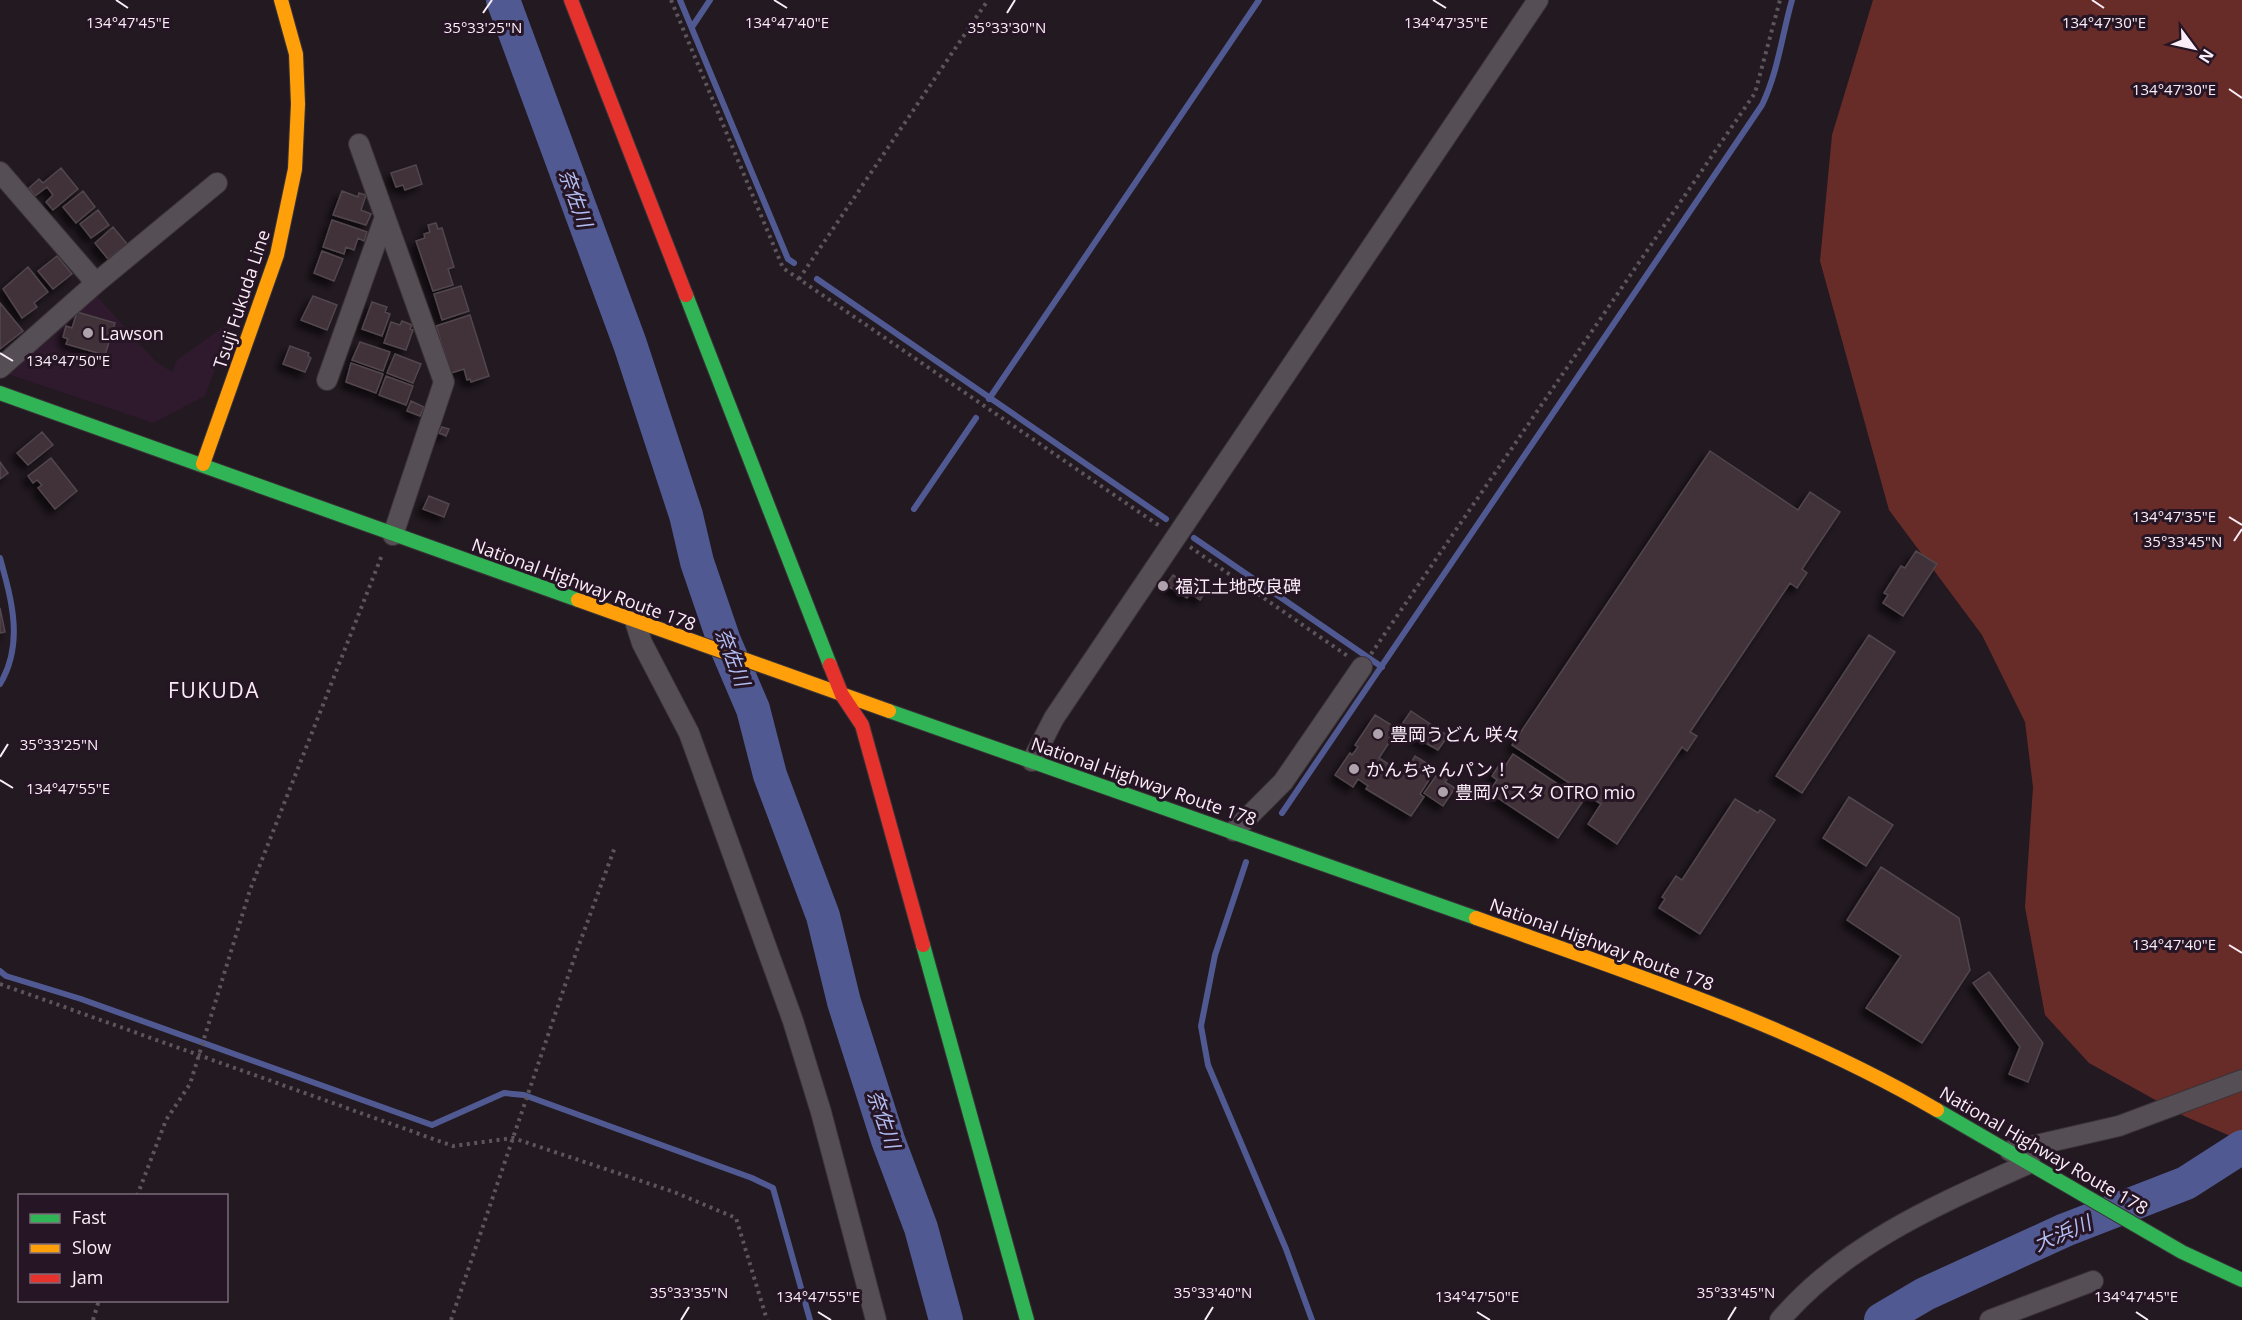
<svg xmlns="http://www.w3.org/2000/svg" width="2242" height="1320" font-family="'Open Sans','Noto Sans JP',sans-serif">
	<defs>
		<filter id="shadow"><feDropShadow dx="-5.5" dy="5.5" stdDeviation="3" flood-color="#0009"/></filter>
	</defs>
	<rect width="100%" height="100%" fill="#221921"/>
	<!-- built -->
	<path fill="#2e1a2c" d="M 95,294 L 155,361 L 172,372 L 177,360 L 234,319 L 205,396 L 153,423 L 8,374 Z"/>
	<!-- forest -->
	<path fill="#682c28" d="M 1873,0 L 2242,0 L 2242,1141 L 2184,1116 L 2089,1063 L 2045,1015 L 2025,907 L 2033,787 L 2025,722 L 1982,635 L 1889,510 L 1820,261 L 1832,135 Z"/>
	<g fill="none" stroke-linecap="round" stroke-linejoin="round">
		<!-- stream -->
		<path stroke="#505991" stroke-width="6" d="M 680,0 L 788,259 L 794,263
			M 692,27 L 710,0
			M 817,279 L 1166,519
			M 989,399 L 1259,0
			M 914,509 L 976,418
			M 1194,538 L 1382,667
			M 0,558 C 12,601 24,644 0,684
			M 1282,813 L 1762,105 C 1778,72 1782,35 1792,0
			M 1246,862 L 1215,955 L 1201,1026 L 1208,1065 L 1286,1249 L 1312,1320
			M 0,971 L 6,976 L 81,999 L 432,1125 L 504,1093 L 524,1095 L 752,1178 L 773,1188 L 810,1320"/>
		<!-- river -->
		<path stroke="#505991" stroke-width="34" d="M 503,0 L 630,344 L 686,515 L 697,562 L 724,641 L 753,709 L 770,775 L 823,916 L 844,1002 L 888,1140 L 921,1228 L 946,1320
			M 1881,1320 L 1925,1294 L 2065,1230 L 2186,1183 L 2242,1147"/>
	</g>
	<!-- building -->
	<path fill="#413139" stroke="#51464d" stroke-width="1.5" filter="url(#shadow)" d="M 416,165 L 422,184 L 405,190 L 403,185 L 396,187 L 391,173 Z
		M 61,168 L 78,189 L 53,210 L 46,202 L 53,195 L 47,187 L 35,196 L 29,188 L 39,179 L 43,183 Z
		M 83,191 L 95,207 L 76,223 L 63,207 Z
		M 342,191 L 358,197 L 359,193 L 366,195 L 361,210 L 371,214 L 366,225 L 333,215 Z
		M 98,210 L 109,225 L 91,238 L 80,224 Z
		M 332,220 L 367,232 L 364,241 L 358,238 L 354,250 L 346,247 L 344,254 L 323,247 Z
		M 436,223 L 438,229 L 442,228 L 454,267 L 448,269 L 453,285 L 433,291 L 416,241 L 425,238 L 424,234 L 430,232 L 428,225 Z
		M 113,227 L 127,244 L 108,259 L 95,243 Z
		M 322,251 L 343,259 L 334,281 L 314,273 Z
		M 57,256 L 72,274 L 53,289 L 38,271 Z
		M 28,267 L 48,292 L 34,303 L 37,307 L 22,318 L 3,289 Z
		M 461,286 L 469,311 L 442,320 L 434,294 Z
		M 313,296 L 337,305 L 327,330 L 301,320 Z
		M 372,302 L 387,307 L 385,312 L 390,314 L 382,336 L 362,329 Z
		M 0,303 L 23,331 L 0,349 Z
		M 77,312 L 115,323 L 105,355 L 66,344 L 68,339 L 63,337 L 66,326 L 72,328 Z
		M 470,315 L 489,376 L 471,382 L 470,379 L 467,380 L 464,369 L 451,373 L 436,326 Z
		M 402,321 L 412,325 L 410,329 L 413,330 L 406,350 L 384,343 L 391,322 L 400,325 Z
		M 360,342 L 390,352 L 383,371 L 352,360 Z
		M 290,346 L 309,353 L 308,356 L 311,358 L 305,372 L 283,364 Z
		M 395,354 L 421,364 L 413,383 L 387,373 Z
		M 351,363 L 383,374 L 376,393 L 346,382 Z
		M 386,376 L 413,386 L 406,405 L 379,395 Z
		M 411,401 L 424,407 L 420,416 L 407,411 Z
		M 442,427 L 449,429 L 446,436 L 439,433 Z
		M 42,432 L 53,445 L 28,465 L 17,453 Z
		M 1710,451 L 1798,510 L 1810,492 L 1840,512 L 1802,569 L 1807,573 L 1797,588 L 1790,583 L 1690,732 L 1697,736 L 1687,751 L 1682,747 L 1617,844 L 1588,824 L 1601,804 L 1512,745 Z
		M 51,458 L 77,491 L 55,509 L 38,488 L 42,485 L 37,480 L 33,483 L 28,476 Z
		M 0,462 L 8,473 L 0,479 Z
		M 429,496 L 449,504 L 444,517 L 423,509 Z
		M 1916,551 L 1937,564 L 1903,616 L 1883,603 L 1888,595 L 1884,593 L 1901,566 L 1905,568 Z
		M 1173,575 L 1192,587 L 1194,583 L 1206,591 L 1200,600 L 1190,593 L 1187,598 L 1166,585 Z
		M 0,608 L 5,632 L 0,633 Z
		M 1869,635 L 1895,652 L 1802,793 L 1776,776 Z
		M 1411,711 L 1448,736 L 1438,750 L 1411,735 L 1413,732 L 1402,724 Z
		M 1375,715 L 1398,729 L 1379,758 L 1404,774 L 1415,756 L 1436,769 L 1420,794 L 1424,797 L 1411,816 L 1366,789 L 1368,786 L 1358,779 L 1353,787 L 1335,775 L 1350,753 L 1352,755 L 1358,747 L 1355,745 Z
		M 1513,754 L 1583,801 L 1558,838 L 1489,792 L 1497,780 L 1492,776 L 1501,762 L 1506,765 Z
		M 1442,772 L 1449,777 L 1445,782 L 1455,788 L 1443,806 L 1424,793 L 1436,776 L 1438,778 Z
		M 1849,797 L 1893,825 L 1866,866 L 1823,838 Z
		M 1735,799 L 1758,813 L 1760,810 L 1775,820 L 1700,934 L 1659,908 L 1665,899 L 1662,897 L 1676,876 L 1682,880 Z
		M 1881,867 L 1959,918 L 1970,970 L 1922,1043 L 1866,1008 L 1901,956 L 1847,920 Z
		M 1989,972 L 2043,1043 L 2028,1082 L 2009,1074 L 2020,1047 L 1973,983 Z"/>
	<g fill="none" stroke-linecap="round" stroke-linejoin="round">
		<defs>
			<path id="street" d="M 359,144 L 444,382 L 393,535
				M 0,172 L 96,283
				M 0,368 L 96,283 L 217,183
				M 327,380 L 385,217
				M 635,621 L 642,643 L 689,733 L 793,1021 L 821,1112 L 876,1320
				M 1032,761 L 1054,718 L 1538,0
				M 1234,831 L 1283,782 L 1362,667
				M 2010,1151 L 2119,1126 L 2242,1080
				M 1780,1320 C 1846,1243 1939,1204 2030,1163
				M 1990,1320 L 2093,1281"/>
			<path id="fast" d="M 686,295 L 830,665
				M 0,393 L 578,600
				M 889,711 L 1476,918
				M 923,945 L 1027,1320
				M 1937,1110 L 2182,1252 L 2242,1280"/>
			<path id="slow" d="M 203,464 L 277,255 L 295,169 L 298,104 L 296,54 L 281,0
				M 578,600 L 889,711
				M 1476,918 C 1633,974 1793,1026 1937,1110"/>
			<path id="jam" d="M 571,0 L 686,295
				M 830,665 L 842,695 L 862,725 L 923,945"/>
		</defs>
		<!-- street casing -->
		<use href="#street" stroke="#3a3338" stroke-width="22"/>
		<!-- fast casing -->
		<use href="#fast" stroke="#3a3338" stroke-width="16"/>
		<!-- slow casing -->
		<use href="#slow" stroke="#3a3338" stroke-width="16"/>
		<!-- jam casing -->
		<use href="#jam" stroke="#3a3338" stroke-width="16"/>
		<!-- path -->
		<path stroke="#5c555b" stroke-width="4" stroke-dasharray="3 4.5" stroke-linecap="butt" d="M 671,0 L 783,268 L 1161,527
			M 799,279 L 988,0
			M 1190,547 L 1349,657
			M 1371,654 L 1755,93 L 1780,0
			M 0,984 L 453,1146 L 513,1138 L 674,1192 L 736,1218 L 767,1320
			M 137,1196 L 166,1120 L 190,1084 L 250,890 L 382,555
			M 93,1320 L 99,1300
			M 451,1320 L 576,953 L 615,847"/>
		<!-- street -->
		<use href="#street" stroke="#554e54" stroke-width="20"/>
		<!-- fast -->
		<use href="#fast" stroke="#30b455" stroke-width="14"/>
		<!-- slow -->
		<use href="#slow" stroke="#ff9f0a" stroke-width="14"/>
		<!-- jam -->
		<use href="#jam" stroke="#e5322d" stroke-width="14"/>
	</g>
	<!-- ticks -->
	<path fill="none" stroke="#faedf8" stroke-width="2" d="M 116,0 L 128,8M 774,0 L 787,8M 1433,0 L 1446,8M 2092,0 L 2104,8M 483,13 L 492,0M 1007,13 L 1015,0M 2229,89 L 2242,98M 0,353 L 13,361M 2229,517 L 2242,525M 2234,541 L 2242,529M 0,757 L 8,744M 0,780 L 13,788M 2229,945 L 2242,953M 818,1312 L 831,1320M 1477,1312 L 1490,1320M 2136,1312 L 2148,1320M 681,1320 L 689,1307M 1205,1320 L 1213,1307M 1728,1320 L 1736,1307"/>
	<!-- markers -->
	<g fill="#aea3ad" stroke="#261524" stroke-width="2">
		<circle cx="88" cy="333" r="6"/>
		<circle cx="1163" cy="586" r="6"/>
		<circle cx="1378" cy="734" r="6"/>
		<circle cx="1354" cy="769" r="6"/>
		<circle cx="1443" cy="792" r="6"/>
	</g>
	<g text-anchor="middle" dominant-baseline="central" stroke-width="6" stroke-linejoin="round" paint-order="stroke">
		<!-- street labels -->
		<g font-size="18" fill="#faedf8" stroke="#261524">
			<text transform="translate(241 299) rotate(-72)">Tsuji Fukuda Line</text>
			<text transform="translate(584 584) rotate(20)">National Highway Route 178</text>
			<text transform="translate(1144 781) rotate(19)">National Highway Route 178</text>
			<text transform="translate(1602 944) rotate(20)">National Highway Route 178</text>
			<text transform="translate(2044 1150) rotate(30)">National Highway Route 178</text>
		</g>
		<!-- poi labels -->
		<g font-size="18" fill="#faedf8" stroke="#261524" text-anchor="start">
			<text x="100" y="333">Lawson</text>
			<text x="1175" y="586">福江土地改良碑</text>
			<text x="1390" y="734">豊岡うどん 咲々</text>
			<text x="1366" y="769">かんちゃんパン！</text>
			<text x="1455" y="792">豊岡パスタ OTRO mio</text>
		</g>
		<!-- water labels -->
		<g font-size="20" font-style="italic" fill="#b2bdf2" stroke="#261524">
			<text transform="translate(576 198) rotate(70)">奈佐川</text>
			<text transform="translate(733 657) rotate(69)">奈佐川</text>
			<text transform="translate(884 1119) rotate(71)">奈佐川</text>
			<text transform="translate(2062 1233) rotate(-23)">大浜川</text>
		</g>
		<!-- quarter labels -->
		<g font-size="21" letter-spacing="1.5" fill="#faedf8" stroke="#261524">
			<text x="214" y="690">FUKUDA</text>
		</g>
	</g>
	<g font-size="15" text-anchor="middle" fill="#faedf8" stroke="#261524" stroke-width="6" stroke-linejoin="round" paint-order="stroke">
		<text x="128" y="28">134°47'45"E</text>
		<text x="1446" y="28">134°47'35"E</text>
		<text x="2104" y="28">134°47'30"E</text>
		<text x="787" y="28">134°47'40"E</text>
		<text x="483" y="33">35°33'25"N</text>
		<text x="1007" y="33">35°33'30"N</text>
		<text x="2174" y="95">134°47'30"E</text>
		<text x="68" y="366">134°47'50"E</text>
		<text x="2174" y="522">134°47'35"E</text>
		<text x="2183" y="547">35°33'45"N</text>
		<text x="59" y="750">35°33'25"N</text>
		<text x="68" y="794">134°47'55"E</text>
		<text x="2174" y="950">134°47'40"E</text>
		<text x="689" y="1298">35°33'35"N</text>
		<text x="1213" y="1298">35°33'40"N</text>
		<text x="1736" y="1298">35°33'45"N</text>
		<text x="818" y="1302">134°47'55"E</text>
		<text x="1477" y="1302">134°47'50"E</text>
		<text x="2136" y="1302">134°47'45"E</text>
	</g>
	<!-- legend -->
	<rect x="18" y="1194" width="210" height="108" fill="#261524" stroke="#7b6b79" stroke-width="1.5"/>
	<rect x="30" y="1214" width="30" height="9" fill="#30b455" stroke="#7b6b79" stroke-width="1.5"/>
	<text x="72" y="1224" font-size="18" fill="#faedf8">Fast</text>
	<rect x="30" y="1244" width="30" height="9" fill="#ff9f0a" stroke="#7b6b79" stroke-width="1.5"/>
	<text x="72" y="1254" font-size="18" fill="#faedf8">Slow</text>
	<rect x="30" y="1274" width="30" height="9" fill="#e5322d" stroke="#7b6b79" stroke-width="1.5"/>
	<text x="72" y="1284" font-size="18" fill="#faedf8">Jam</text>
	<!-- north arrow -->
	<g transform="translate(2194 48) rotate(123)" stroke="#261524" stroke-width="4.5" paint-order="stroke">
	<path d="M0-4.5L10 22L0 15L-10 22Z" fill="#faedf8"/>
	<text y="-9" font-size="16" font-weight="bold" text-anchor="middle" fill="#faedf8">N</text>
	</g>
</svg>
